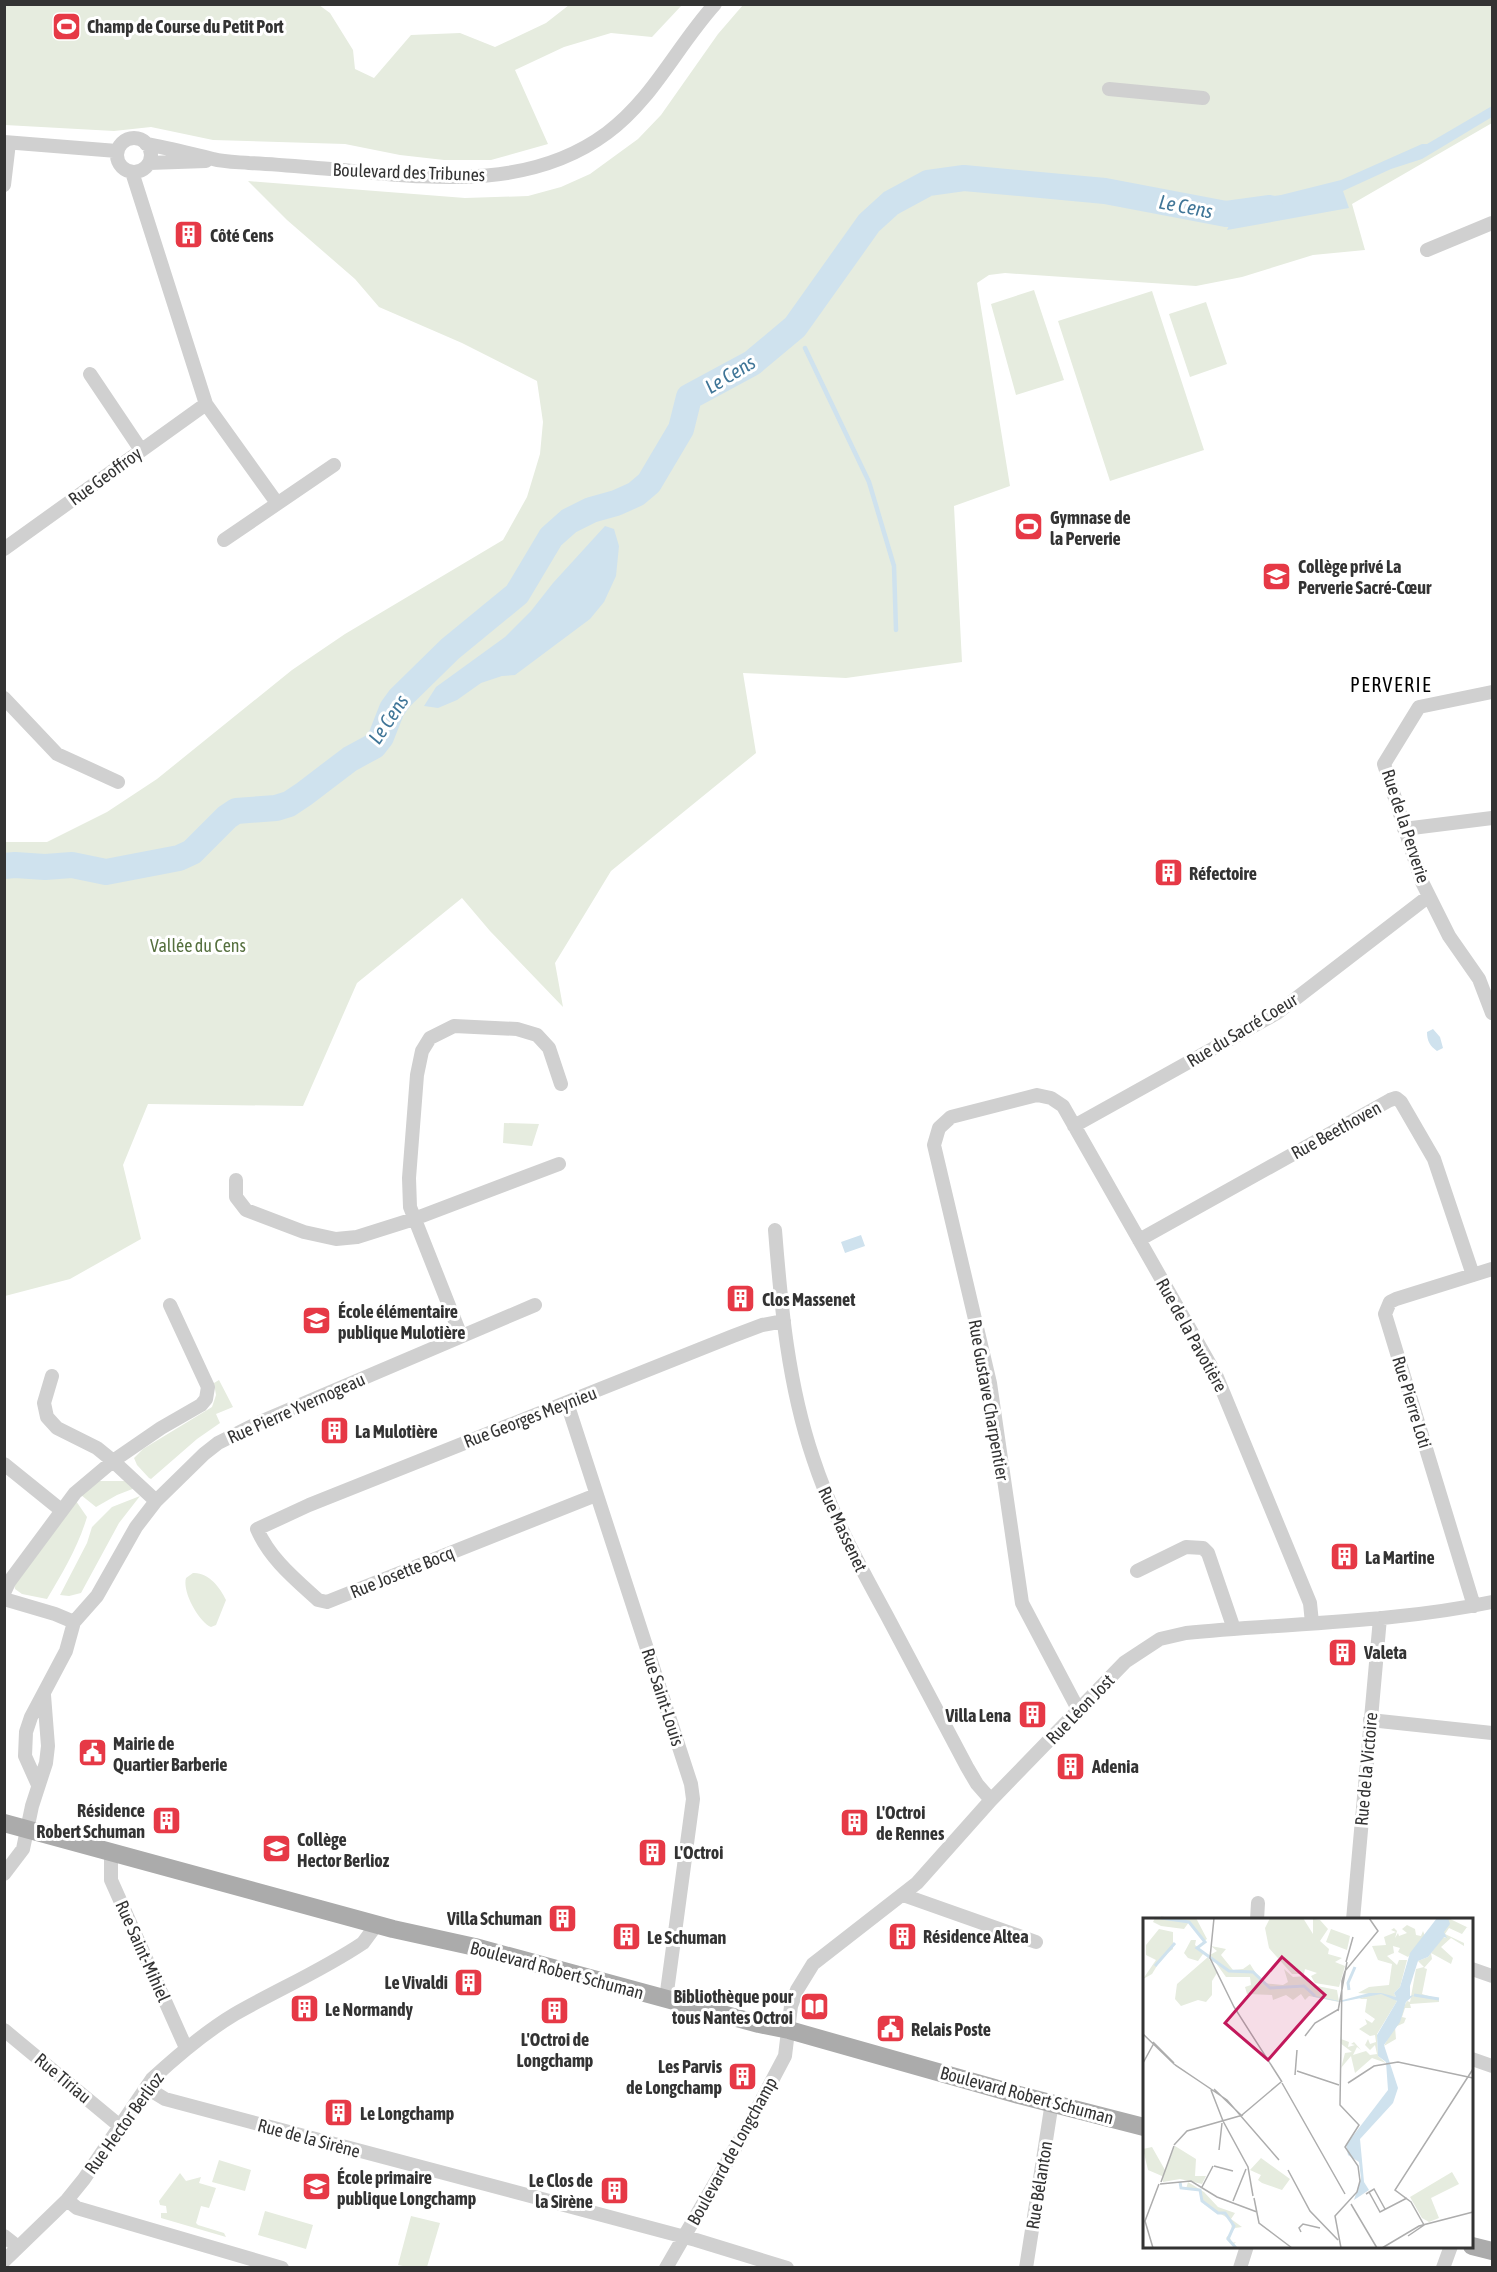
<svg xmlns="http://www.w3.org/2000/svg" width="1497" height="2272" font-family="'Asap Condensed',sans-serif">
	<rect width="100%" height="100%" fill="#fff"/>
	<!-- green -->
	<path fill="#e6ecdf" d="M 4,5 L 319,5 L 330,13 L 353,50 L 355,69 L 374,78 L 411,35 L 460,33 L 495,47 L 546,23 L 569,5 L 682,5 L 652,37 L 611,33 L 564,47 L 515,70 L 548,144 L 491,160 L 444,160 L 400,155 L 345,144 L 213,140 L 151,127 L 114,131 L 5,125 Z
		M 743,5 L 1492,5 L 1492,123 L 1352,204 L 1365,250 L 1313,255 L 1242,277 L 1196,286 L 1005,273 L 989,275 L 977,283 L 1010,486 L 954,506 L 962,662 L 846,678 L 743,673 L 756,753 L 611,871 L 555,963 L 563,1007 L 490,931 L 462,898 L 357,983 L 303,1106 L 148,1104 L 123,1165 L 141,1239 L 70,1279 L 5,1296 L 4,842 L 47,842 L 107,812 L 157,779 L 292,670 L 345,634 L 503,540 L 527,497 L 540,454 L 543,422 L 537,381 L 462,343 L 379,307 L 355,279 L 287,220 L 248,181 L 465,198 L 528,196 L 561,187 L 590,174 L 638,139 L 661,115 L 718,34 Z
		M 1034,290 L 1064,380 L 1016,395 L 991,304 Z
		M 1152,291 L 1204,450 L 1110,481 L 1058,321 Z
		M 1206,302 L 1227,364 L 1190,377 L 1169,314 Z
		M 504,1123 L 539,1124 L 532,1146 L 503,1143 Z
		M 219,1380 L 233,1407 L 216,1414 L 220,1423 L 197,1439 L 151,1479 L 149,1478 L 137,1465 L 134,1458 L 143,1449 L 212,1407 L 216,1395 L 214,1383 Z
		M 94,1481 L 129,1481 L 135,1488 L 117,1495 L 96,1507 L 81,1495 Z
		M 140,1496 L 119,1523 L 81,1593 L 69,1596 L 60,1595 L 87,1543 L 92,1527 L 112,1507 Z
		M 76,1501 L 87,1517 C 78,1547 63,1572 47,1599 L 22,1594 L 15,1589 L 14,1584 Z
		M 193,1573 C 208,1572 220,1587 226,1600 L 216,1625 L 211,1627 C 199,1622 182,1592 186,1578 Z
		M 219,2160 L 251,2170 L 245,2191 L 212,2182 Z
		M 180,2173 L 186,2181 L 201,2177 L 199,2183 L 216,2188 L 209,2208 L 201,2206 L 196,2223 L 198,2225 L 224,2233 L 226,2237 L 161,2218 L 161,2213 L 167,2213 L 166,2206 L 160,2205 L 159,2201 Z
		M 265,2211 L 313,2225 L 306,2249 L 258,2235 Z
		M 411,2216 L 440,2223 L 427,2267 L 408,2267 L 398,2265 Z"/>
	<!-- water -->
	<path fill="#cfe2ee" d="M 1492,106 L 1492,117 L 1422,159 L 1391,169 L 1343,191 L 1349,208 L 1227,230 L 1241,200 L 1281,195 L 1341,180 L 1422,144 L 1427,144 Z
		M 605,526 L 614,529 L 619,546 L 616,576 L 604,602 L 590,619 L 515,675 L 502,676 L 481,683 L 457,700 L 438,708 L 424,706 L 436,687 L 505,637 L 531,611 L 553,583 Z
		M 1433,1029 L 1440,1037 L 1443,1048 L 1437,1051 C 1430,1046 1427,1041 1427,1032 Z
		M 861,1235 L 865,1246 L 845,1253 L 841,1242 Z"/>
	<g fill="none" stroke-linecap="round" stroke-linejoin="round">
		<!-- stream -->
		<path stroke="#cfe2ee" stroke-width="4.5" d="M 795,327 L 798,334
			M 805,348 L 869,482 L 894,566 L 896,630"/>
		<!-- river -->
		<path stroke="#cfe2ee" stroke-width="26" d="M 4,866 L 15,865 L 45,867 L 72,865 L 106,872 L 179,858 L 192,852 L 227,817 L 236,811 L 276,808 L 289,804 L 304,794 L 350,759 L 374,746 L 381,737 L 392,709 L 400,698 L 450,649 L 517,594 L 551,537 L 569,521 L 591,510 L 616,503 L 636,494 L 649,483 L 681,429 L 689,397 L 752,363 L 795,327 L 869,223 L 891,203 L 928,183 L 964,178 L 1105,191 L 1226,214 L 1270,208"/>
		<!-- minor -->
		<path stroke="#d0d0d0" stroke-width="14" d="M 1109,89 L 1203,98
			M117 155a17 17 0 1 1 34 0a17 17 0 1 1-34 0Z
			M 4,142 L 117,151
			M 146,144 C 169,148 191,154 213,159 C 224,162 237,162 249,163 C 272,164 294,166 317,168 C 414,175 522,196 607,133 C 653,99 677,46 715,4
			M 149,163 L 206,161
			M 132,172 L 206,404 L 277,503
			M 4,185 L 9,143
			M 1427,250 L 1492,223
			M 90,374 L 141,450
			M 224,540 L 334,465
			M 4,549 L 206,404
			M 1492,692 L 1419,707 L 1384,764 L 1422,882 L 1449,936 L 1479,979 L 1492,1013
			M 4,698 L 57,754 L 118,782
			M 1404,829 L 1492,818
			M 1074,1126 L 1277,1013 L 1429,896
			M 236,1180 L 236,1197 L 246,1210 L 304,1232 L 336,1239 L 357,1237 L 414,1219 L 559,1164
			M 775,1230 C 781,1306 788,1384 813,1458 C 831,1513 858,1563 886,1614 C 913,1665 940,1716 967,1767 L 977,1784 L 991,1800
			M 1139,1240 L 1390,1100 L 1396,1098 L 1401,1102 L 1434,1159 L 1473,1275
			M 461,1336 L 410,1207 L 409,1178 L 417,1075 L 422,1051 L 430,1038 L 454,1026 L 517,1029 L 537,1035 L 549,1048 L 561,1084
			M 52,1376 L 44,1403 L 47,1417 L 57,1428 L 97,1448 L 113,1461 L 161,1428 L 201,1405 L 206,1399 L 208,1387 L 170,1305
			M 567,1403 L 691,1784 L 693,1799 L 666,1999
			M 4,1464 L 61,1510
			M 596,1495 L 327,1602 L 318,1600 C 295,1579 270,1559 257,1529 L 309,1505 L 733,1336 L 762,1325 L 784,1321
			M 1137,1571 L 1186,1547 L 1203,1548 L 1208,1553 L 1234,1629
			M 4,1593 L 9,1582 L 75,1493 L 113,1461 L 156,1501
			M 4,1599 L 55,1614 L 74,1622
			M 1474,1606 L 1385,1314 L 1390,1302 L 1396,1299 L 1492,1269
			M 1079,1711 L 1022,1603 L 990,1383 L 934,1145 L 939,1128 L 951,1117 L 1037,1095 L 1051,1098 L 1063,1106 L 1216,1375 L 1310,1603 L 1312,1623
			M 1370,1720 L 1492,1733
			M 38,1785 L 25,1756 L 26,1732 L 31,1717 L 66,1651 L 74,1622 L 97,1596 L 136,1527 L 156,1501 L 204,1454 L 218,1443 L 258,1423 L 535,1305
			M 111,1851 L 111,1880 L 186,2048
			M 4,1874 L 23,1849 L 32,1806 L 46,1763 L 48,1746 L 44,1695
			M 903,1895 L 1036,1942
			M 1257,1920 L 1258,1903
			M 1353,1920 L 1380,1618
			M 1472,1969 L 1492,1976
			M 4,2030 L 121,2127
			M 1472,2059 L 1492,2066
			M 147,2088 L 165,2099 L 696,2240 L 787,2268
			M 67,2200 L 77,2208 L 282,2268
			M 4,2236 L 18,2247
			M 4,2261 L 67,2200 L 84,2179 L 152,2079 C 178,2055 205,2032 235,2014 C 277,1990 323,1970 363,1943 L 377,1924
			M 666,2268 L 749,2124 L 785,2056 L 791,2006 L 797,1990 L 813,1964 L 917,1883 L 991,1800 L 1125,1662 L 1160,1639 L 1186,1633 C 1288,1623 1392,1623 1492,1602
			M 1026,2268 L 1052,2102
			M 1240,2268 L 1247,2246
			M 1443,2268 L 1451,2246"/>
		<!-- major -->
		<path stroke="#ababab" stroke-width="18" d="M 4,1823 L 393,1929 L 475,1947 L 759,2024 L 789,2030 L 1019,2095 L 1144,2127
			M 1472,2246 L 1492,2251"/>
	</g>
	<!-- icons -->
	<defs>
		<symbol id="stadium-square" viewBox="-11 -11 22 22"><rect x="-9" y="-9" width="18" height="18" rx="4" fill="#e63946" stroke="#fff"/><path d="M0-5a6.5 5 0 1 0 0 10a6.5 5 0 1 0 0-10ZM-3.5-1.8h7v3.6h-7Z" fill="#fff"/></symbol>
		<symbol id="building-square" viewBox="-11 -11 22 22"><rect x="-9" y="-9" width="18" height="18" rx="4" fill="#e63946" stroke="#fff"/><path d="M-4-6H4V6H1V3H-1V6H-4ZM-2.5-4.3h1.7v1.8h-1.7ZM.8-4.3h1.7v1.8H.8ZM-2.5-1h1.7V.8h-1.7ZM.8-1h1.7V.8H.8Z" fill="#fff"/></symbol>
		<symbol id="school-square" viewBox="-11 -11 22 22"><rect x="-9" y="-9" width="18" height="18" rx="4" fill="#e63946" stroke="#fff"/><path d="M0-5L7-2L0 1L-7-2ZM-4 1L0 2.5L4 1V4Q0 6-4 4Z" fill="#fff"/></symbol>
		<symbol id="civic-square" viewBox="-11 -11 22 22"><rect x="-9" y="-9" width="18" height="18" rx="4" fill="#e63946" stroke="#fff"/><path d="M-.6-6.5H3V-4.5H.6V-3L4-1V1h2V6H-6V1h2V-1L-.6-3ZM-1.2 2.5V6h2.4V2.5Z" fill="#fff"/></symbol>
		<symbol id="library-square" viewBox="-11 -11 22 22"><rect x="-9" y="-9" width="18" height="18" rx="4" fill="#e63946" stroke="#fff"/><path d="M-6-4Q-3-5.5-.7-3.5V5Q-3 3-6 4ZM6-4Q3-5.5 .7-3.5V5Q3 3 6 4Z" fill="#fff"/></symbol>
	</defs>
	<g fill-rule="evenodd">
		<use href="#stadium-square" x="50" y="10" width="33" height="33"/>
		<use href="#building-square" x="172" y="218" width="33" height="33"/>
		<use href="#stadium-square" x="1012" y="510" width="33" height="33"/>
		<use href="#school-square" x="1260" y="560" width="33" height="33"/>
		<use href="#building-square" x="1152" y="856" width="33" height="33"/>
		<use href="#building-square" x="724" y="1282" width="33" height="33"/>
		<use href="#school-square" x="300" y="1304" width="33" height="33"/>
		<use href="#building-square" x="318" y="1414" width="33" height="33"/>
		<use href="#building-square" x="1328" y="1540" width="33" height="33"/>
		<use href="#building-square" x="1326" y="1636" width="33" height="33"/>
		<use href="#building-square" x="1016" y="1698" width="33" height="33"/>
		<use href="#civic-square" x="76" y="1736" width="33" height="33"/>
		<use href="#building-square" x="1054" y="1750" width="33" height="33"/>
		<use href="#building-square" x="150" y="1804" width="33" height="33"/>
		<use href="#building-square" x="838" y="1806" width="33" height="33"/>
		<use href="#school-square" x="260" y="1832" width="33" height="33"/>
		<use href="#building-square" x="636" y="1836" width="33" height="33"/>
		<use href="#building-square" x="546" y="1902" width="33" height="33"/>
		<use href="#building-square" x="886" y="1920" width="33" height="33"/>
		<use href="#building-square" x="610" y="1920" width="33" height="33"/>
		<use href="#building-square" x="452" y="1966" width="33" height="33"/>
		<use href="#library-square" x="798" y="1990" width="33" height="33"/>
		<use href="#building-square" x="288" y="1992" width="33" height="33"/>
		<use href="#building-square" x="538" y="1994" width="33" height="33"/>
		<use href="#civic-square" x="874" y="2012" width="33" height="33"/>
		<use href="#building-square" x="726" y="2060" width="33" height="33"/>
		<use href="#building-square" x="322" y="2096" width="33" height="33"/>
		<use href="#school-square" x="300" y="2170" width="33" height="33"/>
		<use href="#building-square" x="598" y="2174" width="33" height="33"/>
	</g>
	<g text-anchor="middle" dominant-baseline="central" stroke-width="6" stroke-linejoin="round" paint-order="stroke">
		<!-- poi labels -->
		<g font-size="18" font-weight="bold" fill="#333" stroke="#fff" text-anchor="start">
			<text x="87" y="26">Champ de Course du Petit Port</text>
			<text x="210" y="235">Côté Cens</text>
			<text x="1050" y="517">Gymnase de<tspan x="1050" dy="21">la Perverie</tspan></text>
			<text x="1298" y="566">Collège privé La<tspan x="1298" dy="21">Perverie Sacré-Cœur</tspan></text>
			<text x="1189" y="873">Réfectoire</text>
			<text x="762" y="1299">Clos Massenet</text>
			<text x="338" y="1311">École élémentaire<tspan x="338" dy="21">publique Mulotière</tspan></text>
			<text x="355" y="1431">La Mulotière</text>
			<text x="1365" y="1557">La Martine</text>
			<text x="1364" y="1652">Valeta</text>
			<text x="1011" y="1715" text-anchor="end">Villa Lena</text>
			<text x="113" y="1743">Mairie de<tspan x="113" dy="21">Quartier Barberie</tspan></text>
			<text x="1092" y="1766">Adenia</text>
			<text x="145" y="1810" text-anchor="end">Résidence<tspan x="145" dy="21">Robert Schuman</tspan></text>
			<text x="876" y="1812">L'Octroi<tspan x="876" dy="21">de Rennes</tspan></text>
			<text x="297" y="1839">Collège<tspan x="297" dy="21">Hector Berlioz</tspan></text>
			<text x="674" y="1852">L'Octroi</text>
			<text x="542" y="1918" text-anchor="end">Villa Schuman</text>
			<text x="923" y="1936">Résidence Altea</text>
			<text x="647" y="1937">Le Schuman</text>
			<text x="448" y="1982" text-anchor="end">Le Vivaldi</text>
			<text x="793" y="1996" text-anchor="end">Bibliothèque pour<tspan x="793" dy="21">tous Nantes Octroi</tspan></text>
			<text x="325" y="2009">Le Normandy</text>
			<text x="911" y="2029">Relais Poste</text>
			<text x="555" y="2039" text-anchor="middle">L'Octroi de<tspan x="555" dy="21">Longchamp</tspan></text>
			<text x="722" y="2066" text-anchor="end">Les Parvis<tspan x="722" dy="21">de Longchamp</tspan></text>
			<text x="360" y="2113">Le Longchamp</text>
			<text x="337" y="2177">École primaire<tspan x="337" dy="21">publique Longchamp</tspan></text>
			<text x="593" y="2180" text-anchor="end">Le Clos de<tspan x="593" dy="21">la Sirène</tspan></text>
		</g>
		<!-- street labels -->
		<g font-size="18" fill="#333" stroke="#fff">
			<text transform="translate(409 172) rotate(2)">Boulevard des Tribunes</text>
			<text transform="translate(105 476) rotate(-36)">Rue Geoffroy</text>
			<text transform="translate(1406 826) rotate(72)">Rue de la Perverie</text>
			<text transform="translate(1242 1030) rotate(-31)">Rue du Sacré Coeur</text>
			<text transform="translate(1336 1130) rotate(-29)">Rue Beethoven</text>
			<text transform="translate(1192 1335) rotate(61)">Rue de la Pavotière</text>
			<text transform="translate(989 1400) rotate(80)">Rue Gustave Charpentier</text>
			<text transform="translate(1412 1402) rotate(73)">Rue Pierre Loti</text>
			<text transform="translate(296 1408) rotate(-24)">Rue Pierre Yvernogeau</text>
			<text transform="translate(530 1417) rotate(-21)">Rue Georges Meynieu</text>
			<text transform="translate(843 1529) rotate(65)">Rue Massenet</text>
			<text transform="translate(402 1572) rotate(-22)">Rue Josette Bocq</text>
			<text transform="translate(663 1697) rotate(72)">Rue Saint-Louis</text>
			<text transform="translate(1080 1709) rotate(-46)">Rue Léon Jost</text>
			<text transform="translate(1366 1769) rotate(-85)">Rue de la Victoire</text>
			<text transform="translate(143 1951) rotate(66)">Rue Saint-Mihiel</text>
			<text transform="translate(557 1970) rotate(15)">Boulevard Robert Schuman</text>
			<text transform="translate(63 2078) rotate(40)">Rue Tiriau</text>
			<text transform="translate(1027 2095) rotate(15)">Boulevard Robert Schuman</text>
			<text transform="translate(124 2123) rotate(-54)">Rue Hector Berlioz</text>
			<text transform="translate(309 2138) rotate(15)">Rue de la Sirène</text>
			<text transform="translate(732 2151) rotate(-61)">Boulevard de Longchamp</text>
			<text transform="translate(1039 2185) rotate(-81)">Rue Bélanton</text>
		</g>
		<!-- park labels -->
		<g font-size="18" fill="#56703f" stroke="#fff">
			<text x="198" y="945">Vallée du Cens</text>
		</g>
		<!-- water labels -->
		<g font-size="20" font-style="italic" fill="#3f7597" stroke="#fff">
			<text transform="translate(1186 206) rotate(11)">Le Cens</text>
			<text transform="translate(730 374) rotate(-31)">Le Cens</text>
			<text transform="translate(388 719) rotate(-56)">Le Cens</text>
		</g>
		<!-- neighbourhood labels -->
		<g font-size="20" letter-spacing="1.5" fill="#000" stroke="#fff">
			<text x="1391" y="684">PERVERIE</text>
		</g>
	</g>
	<!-- overview -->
	<g transform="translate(1143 1918)">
		<rect width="330" height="330" fill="#fff"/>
		<path d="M 12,0 L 53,0 L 64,21 L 61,23 L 46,4 L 41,11 L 18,8 L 10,4 ZM 127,0 L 160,0 L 170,16 L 170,1 L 177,2 L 185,11 L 177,23 L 186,31 L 185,36 L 199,40 L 192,44 L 202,48 L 196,69 L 172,65 L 168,58 L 174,55 L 162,51 L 161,56 L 149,56 L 126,30 L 122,10 ZM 305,0 L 330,12 L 324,9 L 319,16 L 306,10 L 302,16 L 321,25 L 321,28 L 308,20 L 298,29 L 310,40 L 308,46 L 288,35 L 289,41 L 281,50 L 284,51 L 279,76 L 296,81 L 296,84 L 267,86 L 268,90 L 262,90 L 259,99 L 263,100 L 261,105 L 252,109 L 253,121 L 241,128 L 264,83 L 267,84 L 273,51 L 281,49 L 275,43 L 285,39 L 300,19 L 303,20 L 300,14 ZM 264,7 L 272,11 L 273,17 L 278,18 L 280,13 L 282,18 L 265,39 L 255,34 L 257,30 L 250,28 L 251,35 L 244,38 L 254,47 L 256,42 L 264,42 L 257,69 L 251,75 L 253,79 L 246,78 L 254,83 L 234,116 L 235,138 L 243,145 L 229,140 L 212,155 L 208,138 L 198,150 L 202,135 L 209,134 L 197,125 L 198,116 L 198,121 L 206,124 L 205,129 L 212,127 L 208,126 L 211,124 L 218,132 L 214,129 L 210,137 L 223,133 L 227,137 L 234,136 L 232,127 L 227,132 L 222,127 L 225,121 L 227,126 L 233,124 L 232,117 L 227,118 L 216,111 L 224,106 L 222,101 L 229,105 L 232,101 L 222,94 L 224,81 L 216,81 L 228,76 L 215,75 L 226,69 L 246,67 L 249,46 L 235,42 L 229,28 L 243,27 L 241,19 L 253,14 L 248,12 L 251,10 L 254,13 L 252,20 L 255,15 L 256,18 L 264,15 L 259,11 ZM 16,11 L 30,14 L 30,31 L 20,38 L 9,56 L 0,61 L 13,42 L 3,37 L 3,27 ZM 188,11 L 207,18 L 204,32 L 183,24 ZM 48,22 L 53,22 L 52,27 L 65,37 L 60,36 L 55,43 L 45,40 L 41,35 ZM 68,28 L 83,31 L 78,37 L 90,52 L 100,51 L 107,46 L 119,65 L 140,67 L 145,64 L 141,51 L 150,59 L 163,58 L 174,68 L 194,72 L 196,84 L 166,78 L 162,82 L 158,76 L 150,82 L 143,77 L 130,82 L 129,77 L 104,76 L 102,69 L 108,67 L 107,59 L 83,59 L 67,37 L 74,33 ZM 65,39 L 74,55 L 69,63 L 69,77 L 63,84 L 55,82 L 38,88 L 32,81 L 34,66 ZM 32,228 L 53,241 L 52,258 L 63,258 L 59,266 L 37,261 L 20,264 L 19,258 L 5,252 L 0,231 L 9,229 L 22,252 ZM 118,240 L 147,261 L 139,272 L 119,265 L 115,262 L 118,257 L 107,252 ZM 309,254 L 316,266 L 288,280 L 296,300 L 286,304 L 279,300 L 267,279 ZM 45,264 L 61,274 L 75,289 L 92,295 L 88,301 L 99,309 L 92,310 L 86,317 L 89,325 L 93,324 L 90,327 L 83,320 L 89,313 L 88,302 L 61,286 L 57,271 L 43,271 Z" fill="#e6ecdf"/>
		<path d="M 294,0 L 305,0 L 307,6 L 301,14 L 304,20 L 301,19 L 285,39 L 275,43 L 267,68 L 267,78 L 271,77 L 263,84 L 257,104 L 241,127 L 255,170 L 250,185 L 217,221 L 221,264 L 226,272 L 211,282 L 218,260 L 216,244 L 205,237 L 203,227 L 245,172 L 243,144 L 235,138 L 234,117 L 254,83 L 238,76 L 198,84 L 172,79 L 168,77 L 196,83 L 226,75 L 238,75 L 253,79 L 251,75 L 257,69 L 267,35 Z" fill="#cfe2ee"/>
		<path fill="none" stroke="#cfe2ee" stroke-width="3" d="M 18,0 L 46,4 L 62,24 L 54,30 L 86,53 L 110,54 L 127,70 L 161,68 L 172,78M 12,48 L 32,25M 206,72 L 205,65 L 212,49M 271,77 L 296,81M 37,264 L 38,270 L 57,272 L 59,283 L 75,295 L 82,295 L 91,308 L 85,321 L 93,330"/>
		<path fill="none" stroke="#adadad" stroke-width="1.5" d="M 71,0 L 67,40 L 91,89 L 139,164M 203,44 L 210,19M 195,93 L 204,44M 0,116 L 31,146 L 84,182 L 136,242M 162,118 L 172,105 L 196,91M 10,124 L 31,145M 0,145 L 11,125M 32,147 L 68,171M 154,153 L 196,167M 152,157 L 154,132M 139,165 L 202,276M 205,165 L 231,148 L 255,144 L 330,160M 71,171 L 98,197M 68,172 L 80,203 L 105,249 L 110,278M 99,197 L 138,164M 31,227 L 44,213 L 100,197M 76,232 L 79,205M 71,248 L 90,253M 145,252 L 167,293 L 195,322M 18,264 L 31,228M 17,266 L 48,263 L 74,279 L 114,294M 59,269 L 70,248M 226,274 L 237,294 L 264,280M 223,276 L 231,271 L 242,291M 111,280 L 116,305 L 149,330M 90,283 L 103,251M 208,286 L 234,330M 158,314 L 156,310 L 160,306 L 177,310M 265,318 L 281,307 L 268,284 L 252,272 L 330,151M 10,330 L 2,303 L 16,266M 198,330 L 192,298 L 214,274 L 217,263 L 215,248 L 202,229 L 216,207 L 197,187 L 199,63 L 202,53 L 235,13 L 226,0M 239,330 L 276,308 L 330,294"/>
		<path fill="#c2185b" fill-opacity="0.15" stroke="#c2185b" stroke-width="3" d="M 139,39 L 182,77 L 125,142 L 82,105 Z"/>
		<rect width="330" height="330" fill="none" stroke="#333" stroke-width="3"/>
	</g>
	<!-- border -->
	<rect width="1497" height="2272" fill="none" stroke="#333333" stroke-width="12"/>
</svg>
